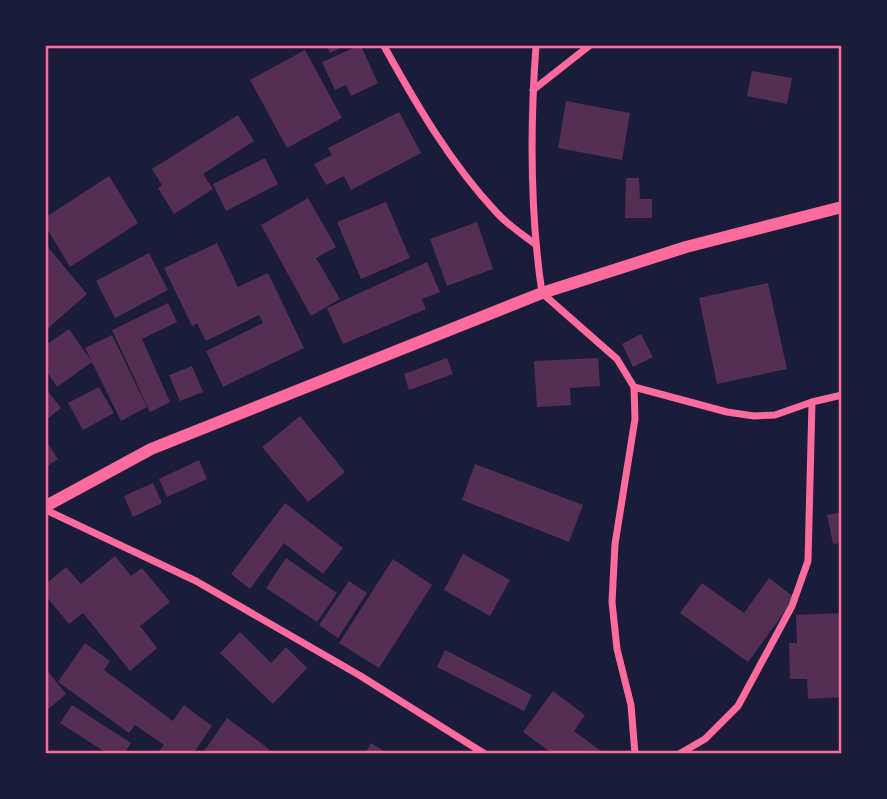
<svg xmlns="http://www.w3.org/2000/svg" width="887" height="799" font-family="'IBM Plex Sans',sans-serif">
	<rect width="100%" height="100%" fill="#1b1b3a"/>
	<!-- building -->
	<path fill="#542f53" d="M 327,46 L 345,46 L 330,53 Z
		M 358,46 L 361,46 L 378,83 L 351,96 L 346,85 L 335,90 L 322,62 Z
		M 305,50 L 342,118 L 287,148 L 250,80 Z
		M 752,71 L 792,78 L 787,104 L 747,96 Z
		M 566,101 L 630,113 L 622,160 L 558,148 Z
		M 399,112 L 421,153 L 351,190 L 344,176 L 326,185 L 314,164 L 332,155 L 328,148 Z
		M 238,115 L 254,141 L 203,174 L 213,189 L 174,214 L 158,188 L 162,185 L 152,169 Z
		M 265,158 L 278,184 L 226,211 L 213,184 Z
		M 109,176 L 138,223 L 70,267 L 46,227 L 46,217 Z
		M 626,178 L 639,178 L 640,199 L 652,199 L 652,218 L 625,218 Z
		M 308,198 L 336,247 L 316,258 L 340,299 L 311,316 L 261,225 Z
		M 386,202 L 410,258 L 361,279 L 337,222 Z
		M 477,222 L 493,269 L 447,286 L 430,239 Z
		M 217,243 L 238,287 L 268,273 L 304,348 L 223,387 L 206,351 L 263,323 L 259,315 L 206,341 L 197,323 L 192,326 L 164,268 Z
		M 46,245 L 87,294 L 46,330 Z
		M 149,253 L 168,290 L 115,318 L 96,281 Z
		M 427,262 L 440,292 L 422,299 L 426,309 L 343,344 L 327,308 Z
		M 768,283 L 787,369 L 717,384 L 699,298 Z
		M 168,303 L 177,322 L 142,339 L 170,402 L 150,412 L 112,330 Z
		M 69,329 L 92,362 L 57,387 L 46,370 L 46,345 Z
		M 641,334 L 653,357 L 633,367 L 622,344 Z
		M 112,335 L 147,407 L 121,421 L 85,348 Z
		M 447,358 L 453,374 L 409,390 L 404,374 Z
		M 598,358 L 600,386 L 570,388 L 571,405 L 537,407 L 534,361 Z
		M 192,366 L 203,392 L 180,401 L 169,375 Z
		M 99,387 L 114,413 L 83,430 L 68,403 Z
		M 46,389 L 61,408 L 46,420 Z
		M 300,416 L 345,472 L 308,502 L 262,447 Z
		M 46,441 L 58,459 L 46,467 Z
		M 199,460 L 207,479 L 167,497 L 159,479 Z
		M 475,464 L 583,505 L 569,542 L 462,500 Z
		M 153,483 L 162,503 L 133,517 L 124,496 Z
		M 285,503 L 343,548 L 323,574 L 284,543 L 250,589 L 231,574 Z
		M 842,512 L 842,543 L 833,544 L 827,515 Z
		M 463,554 L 510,580 L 490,616 L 444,590 Z
		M 115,556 L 131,576 L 142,568 L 170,602 L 140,626 L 157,648 L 130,671 L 83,613 L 69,624 L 46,596 L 46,584 L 66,567 L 81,584 Z
		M 286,558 L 337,593 L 317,622 L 266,588 Z
		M 393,559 L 432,585 L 379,668 L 339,643 Z
		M 769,578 L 795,598 L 748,662 L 680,613 L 702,583 L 744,613 Z
		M 349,581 L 367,593 L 338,638 L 319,625 Z
		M 842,613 L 842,697 L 808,699 L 807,679 L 790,679 L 789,643 L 797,643 L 796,615 Z
		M 240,632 L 271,663 L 286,647 L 307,668 L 273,704 L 220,653 Z
		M 85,643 L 110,661 L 104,670 L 173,721 L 184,705 L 212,726 L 193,754 L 157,754 L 164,745 L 135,725 L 129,733 L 58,682 Z
		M 445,650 L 532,695 L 524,711 L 437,667 Z
		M 46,669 L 66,694 L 46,711 Z
		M 553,691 L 585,715 L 574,731 L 605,754 L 553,754 L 523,732 Z
		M 72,705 L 131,743 L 124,754 L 108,754 L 60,723 Z
		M 227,718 L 269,749 L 266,754 L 202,754 Z
		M 371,743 L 388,754 L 365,754 Z"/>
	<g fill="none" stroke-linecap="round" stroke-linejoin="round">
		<!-- minor -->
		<path stroke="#ff6b9d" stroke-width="7" d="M 384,46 C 416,104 451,164 497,213 C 508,225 522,234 535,244
			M 536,46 C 530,127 530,212 542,293 L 617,359 L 634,387 L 635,419 L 615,544 L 612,602 L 617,649 L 631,705 L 635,754
			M 533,90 L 589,46
			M 634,387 L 727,412 L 754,416 L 775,415 L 812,402 L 842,395
			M 46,510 L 196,581 L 359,675 L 485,754
			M 679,754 L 705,739 L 738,706 L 792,606 L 808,561 L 812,402"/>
		<!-- tertiary -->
		<path stroke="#ff6b9d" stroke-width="12" d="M 46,506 L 151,449 L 542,293 L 686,247 L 842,207"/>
	</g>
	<!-- border -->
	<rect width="887" height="799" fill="none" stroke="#1b1b3a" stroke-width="94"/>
	<rect x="47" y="47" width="793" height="705" fill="none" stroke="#ff6b9d" stroke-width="2.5"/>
</svg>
